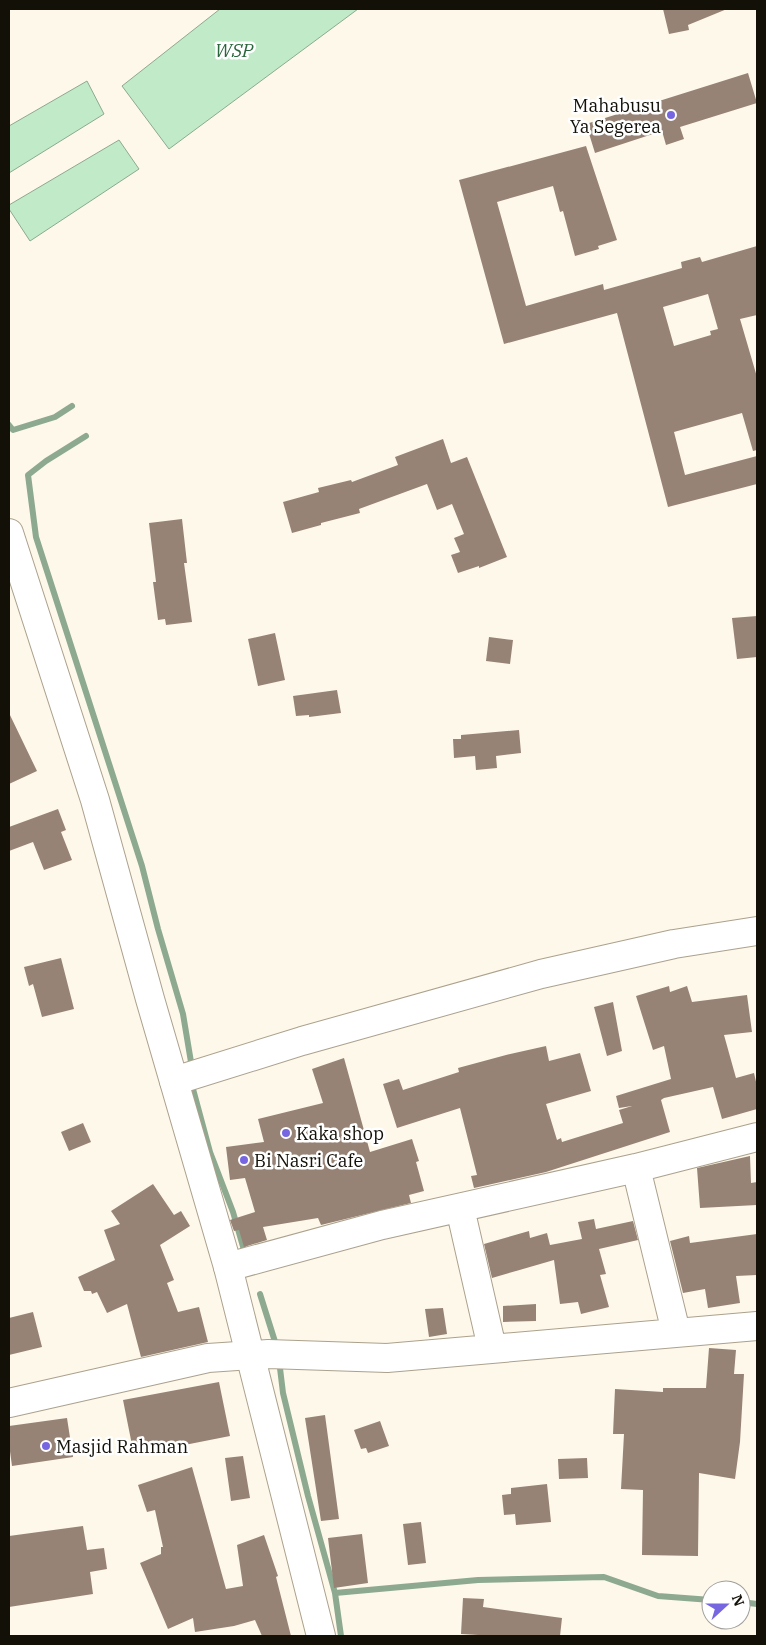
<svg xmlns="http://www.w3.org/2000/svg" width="766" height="1645" font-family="'IBM Plex Serif',serif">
	<rect width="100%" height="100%" fill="#fef8ea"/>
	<!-- water -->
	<path fill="#c1eac9" stroke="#8da98f" d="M 220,9 L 358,9 L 169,149 L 122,86 Z
		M 87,81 L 104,114 L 9,173 L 9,126 Z
		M 119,140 L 139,169 L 30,241 L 9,209 L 9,205 Z"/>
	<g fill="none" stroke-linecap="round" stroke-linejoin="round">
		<!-- stream -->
		<path stroke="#8da98f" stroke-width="6" d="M 9,425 L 13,430 L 55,417 L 72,406
			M 86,436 L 46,461 L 28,475 L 36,537 L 142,866 L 158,929 L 183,1014 L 192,1068
			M 193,1083 L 193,1089 L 210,1152 L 233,1212 L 246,1257
			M 260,1294 L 277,1348
			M 279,1360 L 283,1393 L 308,1496 L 335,1593 L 341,1636
			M 335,1593 L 478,1580 L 604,1577 L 658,1596 L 711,1600
			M 741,1602 L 757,1604"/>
	</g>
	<!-- building -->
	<path fill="#978376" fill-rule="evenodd" d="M 663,9 L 727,9 L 688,25 L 689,30 L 669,34 Z
		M 748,73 L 757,103 L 680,127 L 684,139 L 666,145 L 662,131 L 595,153 L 586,124 Z
		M 586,146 L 617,240 L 598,246 L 599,249 L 575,256 L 563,211 L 560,212 L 553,186 L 497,202 L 526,306 L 603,284 L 604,290 L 682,268 L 681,262 L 700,257 L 702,262 L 757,246 L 757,315 L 740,319 L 757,377 L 757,450 L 753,451 L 742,413 L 674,432 L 685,475 L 757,456 L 757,484 L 668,507 L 617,313 L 504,344 L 459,180 ZM 708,294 L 718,329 L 710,331 L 711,335 L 674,346 L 663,307 Z
		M 443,439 L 451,463 L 467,457 L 507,557 L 479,568 L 479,566 L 458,573 L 451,555 L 460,552 L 454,538 L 464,534 L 452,504 L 437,510 L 427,484 L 359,509 L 360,513 L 321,523 L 321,525 L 292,533 L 283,502 L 319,492 L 318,488 L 351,480 L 352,482 L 398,465 L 395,457 Z
		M 182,519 L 187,563 L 184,563 L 192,622 L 166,625 L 165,619 L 158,620 L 153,582 L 156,582 L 149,523 Z
		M 757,616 L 757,657 L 737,659 L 732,618 Z
		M 275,633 L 285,680 L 258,686 L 248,639 Z
		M 489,637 L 513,640 L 510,664 L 486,661 Z
		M 337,690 L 341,713 L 309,717 L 309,715 L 296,716 L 293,696 Z
		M 9,713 L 37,771 L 9,784 Z
		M 519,730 L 521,753 L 496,756 L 497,768 L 476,770 L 475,756 L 454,758 L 453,739 L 461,739 L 461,735 Z
		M 58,809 L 66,830 L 61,832 L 72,860 L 44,870 L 33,842 L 9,851 L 9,827 Z
		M 61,958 L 74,1009 L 42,1017 L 33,984 L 29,986 L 24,967 Z
		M 669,986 L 670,992 L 687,986 L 692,1002 L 747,995 L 752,1032 L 724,1035 L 736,1078 L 754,1073 L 757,1086 L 757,1109 L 722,1119 L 713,1087 L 664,1098 L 661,1100 L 670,1132 L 546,1172 L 474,1188 L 471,1176 L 477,1175 L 460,1108 L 397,1128 L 383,1084 L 399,1079 L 403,1090 L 459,1072 L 458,1068 L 506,1055 L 546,1046 L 549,1061 L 580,1053 L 591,1091 L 546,1104 L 557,1140 L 561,1138 L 562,1142 L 623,1123 L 619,1110 L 632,1106 L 619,1108 L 616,1096 L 671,1079 L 664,1046 L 653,1050 L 636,996 Z
		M 613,1002 L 622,1051 L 607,1056 L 594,1007 Z
		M 344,1058 L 370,1152 L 412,1139 L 419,1161 L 416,1162 L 424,1191 L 409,1195 L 411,1203 L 321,1225 L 318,1218 L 263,1227 L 267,1240 L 244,1247 L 239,1230 L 234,1231 L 230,1220 L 255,1212 L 245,1178 L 230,1180 L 226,1147 L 264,1142 L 258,1119 L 323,1103 L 312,1069 Z
		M 83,1123 L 91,1142 L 69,1151 L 61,1132 Z
		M 750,1156 L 751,1183 L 757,1182 L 757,1205 L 700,1208 L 697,1168 Z
		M 153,1184 L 174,1215 L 181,1211 L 190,1226 L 160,1245 L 174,1280 L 167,1283 L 178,1312 L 199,1307 L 208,1342 L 141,1357 L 127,1304 L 107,1313 L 97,1292 L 92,1294 L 91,1291 L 84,1291 L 78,1277 L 115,1260 L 104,1230 L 120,1224 L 111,1211 Z
		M 594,1219 L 596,1229 L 633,1221 L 638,1240 L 599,1249 L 606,1274 L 600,1275 L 609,1307 L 581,1314 L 578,1302 L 560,1304 L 554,1260 L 492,1278 L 484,1244 L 529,1231 L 530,1238 L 547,1233 L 550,1245 L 582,1239 L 578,1222 Z
		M 757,1234 L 757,1275 L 736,1276 L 740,1303 L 708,1308 L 705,1289 L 683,1293 L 670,1241 L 689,1236 L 690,1243 Z
		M 536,1304 L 536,1321 L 503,1322 L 503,1306 Z
		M 443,1308 L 447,1334 L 429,1337 L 425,1309 Z
		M 33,1312 L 42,1347 L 9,1355 L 9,1318 Z
		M 709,1348 L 736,1350 L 734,1374 L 744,1374 L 740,1442 L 735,1479 L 699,1473 L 698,1556 L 642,1555 L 643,1490 L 621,1489 L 624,1434 L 613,1434 L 615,1389 L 663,1392 L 663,1388 L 706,1388 Z
		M 219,1382 L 230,1436 L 134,1455 L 123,1400 Z
		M 325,1415 L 339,1519 L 321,1521 L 305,1418 Z
		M 67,1418 L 73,1457 L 12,1466 L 9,1444 L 9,1426 Z
		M 380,1421 L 389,1446 L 368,1453 L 366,1448 L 361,1449 L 354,1430 Z
		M 243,1456 L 250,1498 L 231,1501 L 225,1458 Z
		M 587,1458 L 588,1478 L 559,1479 L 558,1459 Z
		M 192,1467 L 226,1589 L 243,1586 L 237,1545 L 264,1535 L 278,1576 L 276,1577 L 291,1636 L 262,1636 L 255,1620 L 234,1626 L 195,1632 L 193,1618 L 168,1629 L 140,1563 L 161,1554 L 161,1547 L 163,1547 L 155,1510 L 147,1512 L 138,1485 Z
		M 547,1484 L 551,1522 L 516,1525 L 515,1514 L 504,1515 L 502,1495 L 511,1494 L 511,1488 Z
		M 421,1522 L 426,1563 L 408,1565 L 403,1524 Z
		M 83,1526 L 87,1550 L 104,1548 L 107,1569 L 90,1572 L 93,1594 L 9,1607 L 9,1536 Z
		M 362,1534 L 368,1583 L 334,1588 L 328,1538 Z
		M 463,1598 L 484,1599 L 483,1607 L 562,1618 L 560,1636 L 496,1636 L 461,1634 Z"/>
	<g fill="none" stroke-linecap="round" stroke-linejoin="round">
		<defs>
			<path id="minor" d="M 174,1081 L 302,1041 L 541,974 L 674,944 L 757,931
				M 636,1168 L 676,1332
				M 460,1208 L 492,1348
				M 228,1267 L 382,1225 L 636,1168 L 757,1137
				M 9,1403 L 208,1358 L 268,1354 L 387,1358 L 757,1326"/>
			<path id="major" d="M 9,533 L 95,800 L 150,999 L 228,1267 L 321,1636"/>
		</defs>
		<!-- minor casing -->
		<use href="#minor" stroke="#aba18d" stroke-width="30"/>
		<!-- major casing -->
		<use href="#major" stroke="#aba18d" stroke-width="30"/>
		<!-- minor -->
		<use href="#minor" stroke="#fff" stroke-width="28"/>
		<!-- major -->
		<use href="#major" stroke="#fff" stroke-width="28"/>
	</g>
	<!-- markers -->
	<g fill="#7667e1" stroke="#fff" stroke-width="2">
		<circle cx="671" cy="115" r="5"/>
		<circle cx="286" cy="1133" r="5"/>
		<circle cx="244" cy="1160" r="5"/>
		<circle cx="46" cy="1446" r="5"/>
	</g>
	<g text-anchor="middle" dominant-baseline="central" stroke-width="5" stroke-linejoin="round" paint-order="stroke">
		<!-- poi labels -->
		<g font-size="18" fill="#131008" stroke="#fff" text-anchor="start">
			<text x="661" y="105" text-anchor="end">Mahabusu<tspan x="661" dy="21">Ya Segerea</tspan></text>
			<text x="296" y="1133">Kaka shop</text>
			<text x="254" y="1160">Bi Nasri Cafe</text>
			<text x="56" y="1446">Masjid Rahman</text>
		</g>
		<!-- water labels -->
		<g font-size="19" font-style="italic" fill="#2a663c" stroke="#fff">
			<text x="234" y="50">WSP</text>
		</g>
	</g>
	<!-- border -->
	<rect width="766" height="1645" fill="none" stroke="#131008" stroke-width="20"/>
	<!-- north arrow -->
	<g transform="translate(726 1605) rotate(69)"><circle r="24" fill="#ffffff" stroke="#a19f9c"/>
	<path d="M0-4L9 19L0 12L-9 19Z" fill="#7667e1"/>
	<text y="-8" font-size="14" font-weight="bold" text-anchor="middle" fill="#131008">N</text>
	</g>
</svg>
